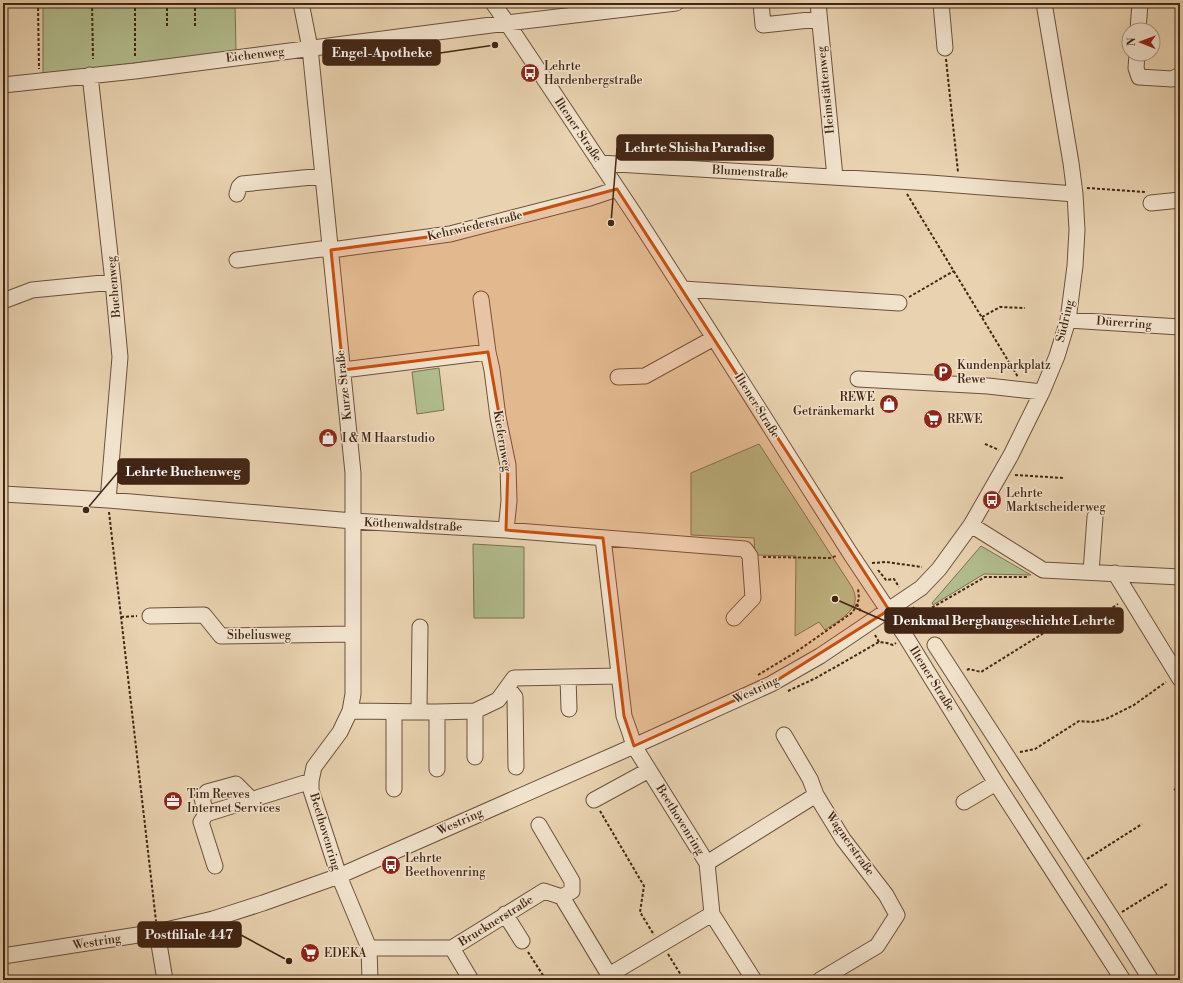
<svg xmlns="http://www.w3.org/2000/svg" width="1183" height="983" font-family="'Libre Bodoni',serif">
	<rect width="100%" height="100%" fill="#e9d2b0"/>
	<filter id="stains"><feTurbulence type="fractalNoise" baseFrequency=".005" numOctaves="4"/><feColorMatrix values="0 0 0 0 .2 0 0 0 0 .09 0 0 0 0 .02 0 0 0 .5 -.17"/></filter>
	<radialGradient id="worn" r=".72"><stop offset=".6" stop-color="#630" stop-opacity="0"/><stop offset="1" stop-color="#630" stop-opacity=".3"/></radialGradient>
	<!-- green -->
	<path fill="#b2bd8e" stroke="#7a7152" d="M 43,3 L 235,3 L 236,51 L 43,74 Z
		M 439,368 L 444,410 L 417,414 L 412,372 Z
		M 759,444 L 852,587 C 853,590 855,593 855,596 C 858,611 835,623 825,630 L 819,622 L 795,636 L 796,556 L 755,555 L 754,538 L 691,535 L 691,473 Z
		M 473,544 L 524,547 L 524,618 L 474,618 Z
		M 981,546 L 1031,575 L 984,574 L 933,605 L 932,603 Z"/>
	<g fill="none" stroke-linecap="round" stroke-linejoin="round">
		<defs>
			<path id="minor" d="M 301,3 L 310,48 L 353,473 L 353,694 L 350,711 L 340,732 L 314,767 L 311,781 L 311,790 L 339,876 L 369,948 L 370,980
				M 493,3 L 507,23 L 635,215 L 714,338 L 850,553 L 906,637 L 996,783 L 1123,980
				M 761,3 L 763,25 L 819,19
				M 818,3 L 835,177
				M 941,3 L 945,48
				M 1138,30 L 1140,3
				M 1137,54 L 1136,68 L 1139,77 L 1172,79 L 1180,75
				M 90,75 L 113,282 L 120,357 L 108,500
				M 3,85 L 135,71 L 507,23 L 676,3
				M 600,163 L 930,183 L 1075,194
				M 237,194 L 239,187 L 242,184 L 323,176
				M 1151,203 L 1180,200
				M 237,260 L 321,249 L 331,250 L 450,234 L 590,198 L 617,189
				M 683,289 L 899,303
				M 481,299 L 488,352 L 492,370 L 498,417 L 508,465 L 509,501 L 506,530
				M 3,301 L 32,290 L 113,282
				M 1068,320 L 1180,327
				M 343,370 L 488,352
				M 618,377 L 645,376 L 714,338
				M 858,379 L 988,386 L 1042,392
				M 3,494 L 108,500 L 353,521 L 506,530 L 745,549 L 750,556 L 753,598 L 734,618
				M 971,525 L 1043,570 L 1180,577
				M 603,538 L 624,716 L 630,733 L 634,746 L 707,863 L 712,914 L 754,980
				M 1091,572 L 1095,517
				M 1115,573 L 1180,679
				M 150,616 L 204,615 L 221,636 L 353,634
				M 935,645 L 1112,918 L 1151,980
				M 568,677 L 569,709
				M 508,688 L 515,697 L 516,767
				M 350,711 L 437,712 L 475,711 L 498,700 L 514,678 L 619,676
				M 394,712 L 394,789
				M 419,712 L 420,627
				M 437,712 L 437,769
				M 784,735 L 810,779 L 816,795
				M 475,757 L 475,711
				M 251,799 L 236,784 L 207,792 L 202,798 L 206,814 L 311,781
				M 594,800 L 649,770
				M 964,802 L 996,783
				M 206,814 L 201,822 L 215,866
				M 539,825 L 572,881 L 572,891 L 562,897
				M 707,863 L 816,795 L 843,839 L 886,895 L 897,915 L 877,946 L 820,980
				M 505,914 L 522,941
				M 157,932 L 165,980
				M 369,948 L 452,948 L 544,891 L 562,897 L 609,975 L 712,914
				M 452,948 L 471,980
				M 3,956 L 157,932 L 213,919 L 263,903 L 339,876 L 634,746 L 771,684 L 820,656 L 921,588 L 939,569 L 971,525 L 1011,455 L 1042,392 L 1057,356 L 1068,320 L 1075,266 L 1077,230 L 1075,194 L 1071,163 L 1044,3"/>
		</defs>
		<!-- minor casing -->
		<use href="#minor" stroke="#6c503c" stroke-width="17"/>
		<!-- path -->
		<path stroke="#422515" stroke-width="2" stroke-dasharray="3 2" stroke-linecap="butt" d="M 38,3 L 39,69
			M 92,3 L 93,59
			M 135,3 L 135,58
			M 167,3 L 167,27
			M 195,3 L 195,27
			M 946,59 L 958,172
			M 1087,188 L 1145,192
			M 907,194 L 1018,377
			M 909,297 L 954,271
			M 982,317 L 1000,307 L 1025,308
			M 985,444 L 999,450
			M 1015,475 L 1064,478
			M 109,512 L 156,921
			M 763,557 L 830,558 L 836,556
			M 872,563 L 886,562 L 922,567
			M 878,570 L 886,580 L 894,579 L 899,587
			M 857,604 L 861,612
			M 913,607 L 919,615 L 919,628 L 916,630
			M 919,615 L 985,577 L 1029,577
			M 121,617 L 137,616
			M 875,635 L 879,642
			M 967,670 L 969,669 L 981,672 L 1047,631 L 1055,628 L 1080,629 L 1118,604
			M 758,675 L 796,652 L 853,612 L 859,599 L 858,588
			M 788,691 L 816,678 L 879,642 L 887,643 L 893,645 L 896,643
			M 1020,752 L 1035,749 L 1079,721 L 1092,722 L 1106,719 L 1134,705 L 1166,682
			M 1174,790 L 1180,786
			M 600,811 L 644,886 L 640,912 L 654,935
			M 1087,859 L 1142,824
			M 1122,912 L 1167,884
			M 528,952 L 546,980
			M 668,954 L 684,980"/>
		<!-- minor -->
		<use href="#minor" stroke="#f1e2cc" stroke-width="15"/>
	</g>
	<!-- marked area -->
	<path fill="#c74f0e" fill-opacity="0.2" stroke="#c74f0e" stroke-width="3" stroke-linejoin="round" d="M 617,189 L 889,610 L 771,684 L 634,746 L 624,716 L 603,538 L 506,530 L 508,465 L 488,352 L 343,370 L 331,250 L 450,234 Z"/>
	<!-- icons -->
	<defs>
		<symbol id="bus-disc" viewBox="-11 -11 22 22"><circle r="9.5" fill="#8f2418" stroke="#f1e2cc"/><path d="M-5-6H5V4H4V6H2V4H-2V6H-4V4H-5ZM-3.5-4V0h7V-4ZM-3.5 1.2v1.5H-2V1.2ZM2 1.2v1.5H3.5V1.2Z" fill="#fff"/></symbol>
		<symbol id="parking-disc" viewBox="-11 -11 22 22"><circle r="9.5" fill="#8f2418" stroke="#f1e2cc"/><path d="M-3.5-5.5H1a3.5 3.5 0 0 1 0 7H-1V5.5H-3.5ZM-1-3.4V-.6H.8a1.4 1.4 0 0 0 0-2.8Z" fill="#fff"/></symbol>
		<symbol id="shop-disc" viewBox="-11 -11 22 22"><circle r="9.5" fill="#8f2418" stroke="#f1e2cc"/><path d="M-5-2.5h2.3a2.7 3.5 0 0 1 5.4 0H5L5.5 6h-11ZM-1.5-2.5h3a1.5 2.3 0 0 0-3 0Z" fill="#fff"/></symbol>
		<symbol id="supermarket-disc" viewBox="-11 -11 22 22"><circle r="9.5" fill="#8f2418" stroke="#f1e2cc"/><path d="M-6-5.5h2.5l.6 2H6L4.5 2H-2.5L-4.4-4H-6ZM-1.5 3.2a1.3 1.3 0 1 0 .1 0ZM3 3.2a1.3 1.3 0 1 0 .1 0Z" fill="#fff"/></symbol>
		<symbol id="office-disc" viewBox="-11 -11 22 22"><circle r="9.5" fill="#8f2418" stroke="#f1e2cc"/><path d="M-6-3h4V-5.5h4V-3h4V5H-6ZM-1-4.5V-3h2v-1.5ZM-6 0V1H6V0Z" fill="#fff"/></symbol>
	</defs>
	<g fill-rule="evenodd">
		<use href="#bus-disc" x="519" y="62" width="22" height="22"/>
		<use href="#parking-disc" x="932" y="361" width="22" height="22"/>
		<use href="#shop-disc" x="878" y="393" width="22" height="22"/>
		<use href="#supermarket-disc" x="922" y="408" width="22" height="22"/>
		<use href="#shop-disc" x="317" y="427" width="22" height="22"/>
		<use href="#bus-disc" x="981" y="489" width="22" height="22"/>
		<use href="#office-disc" x="162" y="790" width="22" height="22"/>
		<use href="#bus-disc" x="380" y="854" width="22" height="22"/>
		<use href="#supermarket-disc" x="299" y="942" width="22" height="22"/>
	</g>
	<g text-anchor="middle" dominant-baseline="central" stroke-width="3" stroke-linejoin="round" paint-order="stroke">
		<!-- street labels -->
		<g font-size="12" fill="#422515" stroke="#f1e2cc">
			<text transform="translate(255 55) rotate(-7)">Eichenweg</text>
			<text transform="translate(826 90) rotate(-96)">Heimstättenweg</text>
			<text transform="translate(578 130) rotate(56)">Iltener Straße</text>
			<text transform="translate(750 172) rotate(3)">Blumenstraße</text>
			<text transform="translate(475 226) rotate(-13)">Kehrwiederstraße</text>
			<text transform="translate(114 287) rotate(-95)">Buchenweg</text>
			<text transform="translate(1065 321) rotate(-77)">Südring</text>
			<text transform="translate(1124 323) rotate(4)">Dürerring</text>
			<text transform="translate(344 385) rotate(-96)">Kurze Straße</text>
			<text transform="translate(757 406) rotate(58)">Iltener Straße</text>
			<text transform="translate(502 441) rotate(81)">Kiefernweg</text>
			<text transform="translate(413 525) rotate(3)">Köthenwaldstraße</text>
			<text x="259" y="635">Sibeliusweg</text>
			<text transform="translate(932 679) rotate(58)">Iltener Straße</text>
			<text transform="translate(756 690) rotate(-26)">Westring</text>
			<text transform="translate(680 820) rotate(58)">Beethovenring</text>
			<text transform="translate(460 822) rotate(-24)">Westring</text>
			<text transform="translate(325 832) rotate(73)">Beethovenring</text>
			<text transform="translate(850 844) rotate(55)">Wagnerstraße</text>
			<text transform="translate(496 921) rotate(-32)">Brucknerstraße</text>
			<text transform="translate(97 942) rotate(-9)">Westring</text>
		</g>
		<!-- poi labels -->
		<g font-size="12" fill="#422515" stroke="#f1e2cc" text-anchor="start">
			<text x="544" y="66">Lehrte<tspan x="544" dy="14">Hardenbergstraße</tspan></text>
			<text x="957" y="365">Kundenparkplatz<tspan x="957" dy="14">Rewe</tspan></text>
			<text x="875" y="397" text-anchor="end">REWE<tspan x="875" dy="14">Getränkemarkt</tspan></text>
			<text x="947" y="419">REWE</text>
			<text x="342" y="438">I &amp; M Haarstudio</text>
			<text x="1006" y="493">Lehrte<tspan x="1006" dy="14">Marktscheiderweg</tspan></text>
			<text x="187" y="794">Tim Reeves<tspan x="187" dy="14">Internet Services</tspan></text>
			<text x="405" y="858">Lehrte<tspan x="405" dy="14">Beethovenring</tspan></text>
			<text x="324" y="953">EDEKA</text>
		</g>
	</g>
	<!-- callouts -->
	<path fill="none" stroke="#422515" stroke-width="1.5" d="M495 45L440 53M611 223L617 148M86 510L118 472M835 599L885 621M289 961L241 935"/>
	<g fill="#422515" stroke="#f1e2cc" stroke-width="1.5">
		<circle cx="495" cy="45" r="4"/>
		<circle cx="611" cy="223" r="4"/>
		<circle cx="86" cy="510" r="4"/>
		<circle cx="835" cy="599" r="4"/>
		<circle cx="289" cy="961" r="4"/>
	</g>
	<g fill="#422515" stroke="#422515" stroke-width="1.5">
		<rect x="323" y="40" width="117" height="25" rx="4"/>
		<rect x="617" y="135" width="156" height="25" rx="4"/>
		<rect x="118" y="459" width="131" height="25" rx="4"/>
		<rect x="885" y="608" width="238" height="25" rx="4"/>
		<rect x="138" y="922" width="103" height="25" rx="4"/>
	</g>
	<g font-size="13" text-anchor="middle" font-weight="bold" fill="#fff">
		<text x="382" y="57">Engel-Apotheke</text>
		<text x="695" y="152">Lehrte Shisha Paradise</text>
		<text x="183" y="476">Lehrte Buchenweg</text>
		<text x="1004" y="625">Denkmal Bergbaugeschichte Lehrte</text>
		<text x="189" y="939">Postfiliale 447</text>
	</g>
	<!-- margin -->
	<rect width="1183" height="983" fill="none" stroke="#e9d2b0" stroke-width="16"/>
	<rect x="4" y="4" width="1175" height="975" fill="none" stroke="#422515" stroke-width="2"/>
	<rect x="8" y="8" width="1167" height="967" fill="none" stroke="#422515"/>
	<!-- north arrow -->
	<g transform="translate(1141 42) rotate(271)"><circle r="19" fill="#f1e2cc" stroke="#ab9683"/>
	<path d="M0-3L7 15L0 10L-7 15Z" fill="#8f2418"/>
	<text y="-6" font-size="11" font-weight="bold" text-anchor="middle" fill="#422515">N</text>
	</g>
	<rect width="100%" height="100%" filter="url(#stains)"/>
	<rect width="100%" height="100%" fill="url(#worn)"/>
</svg>
